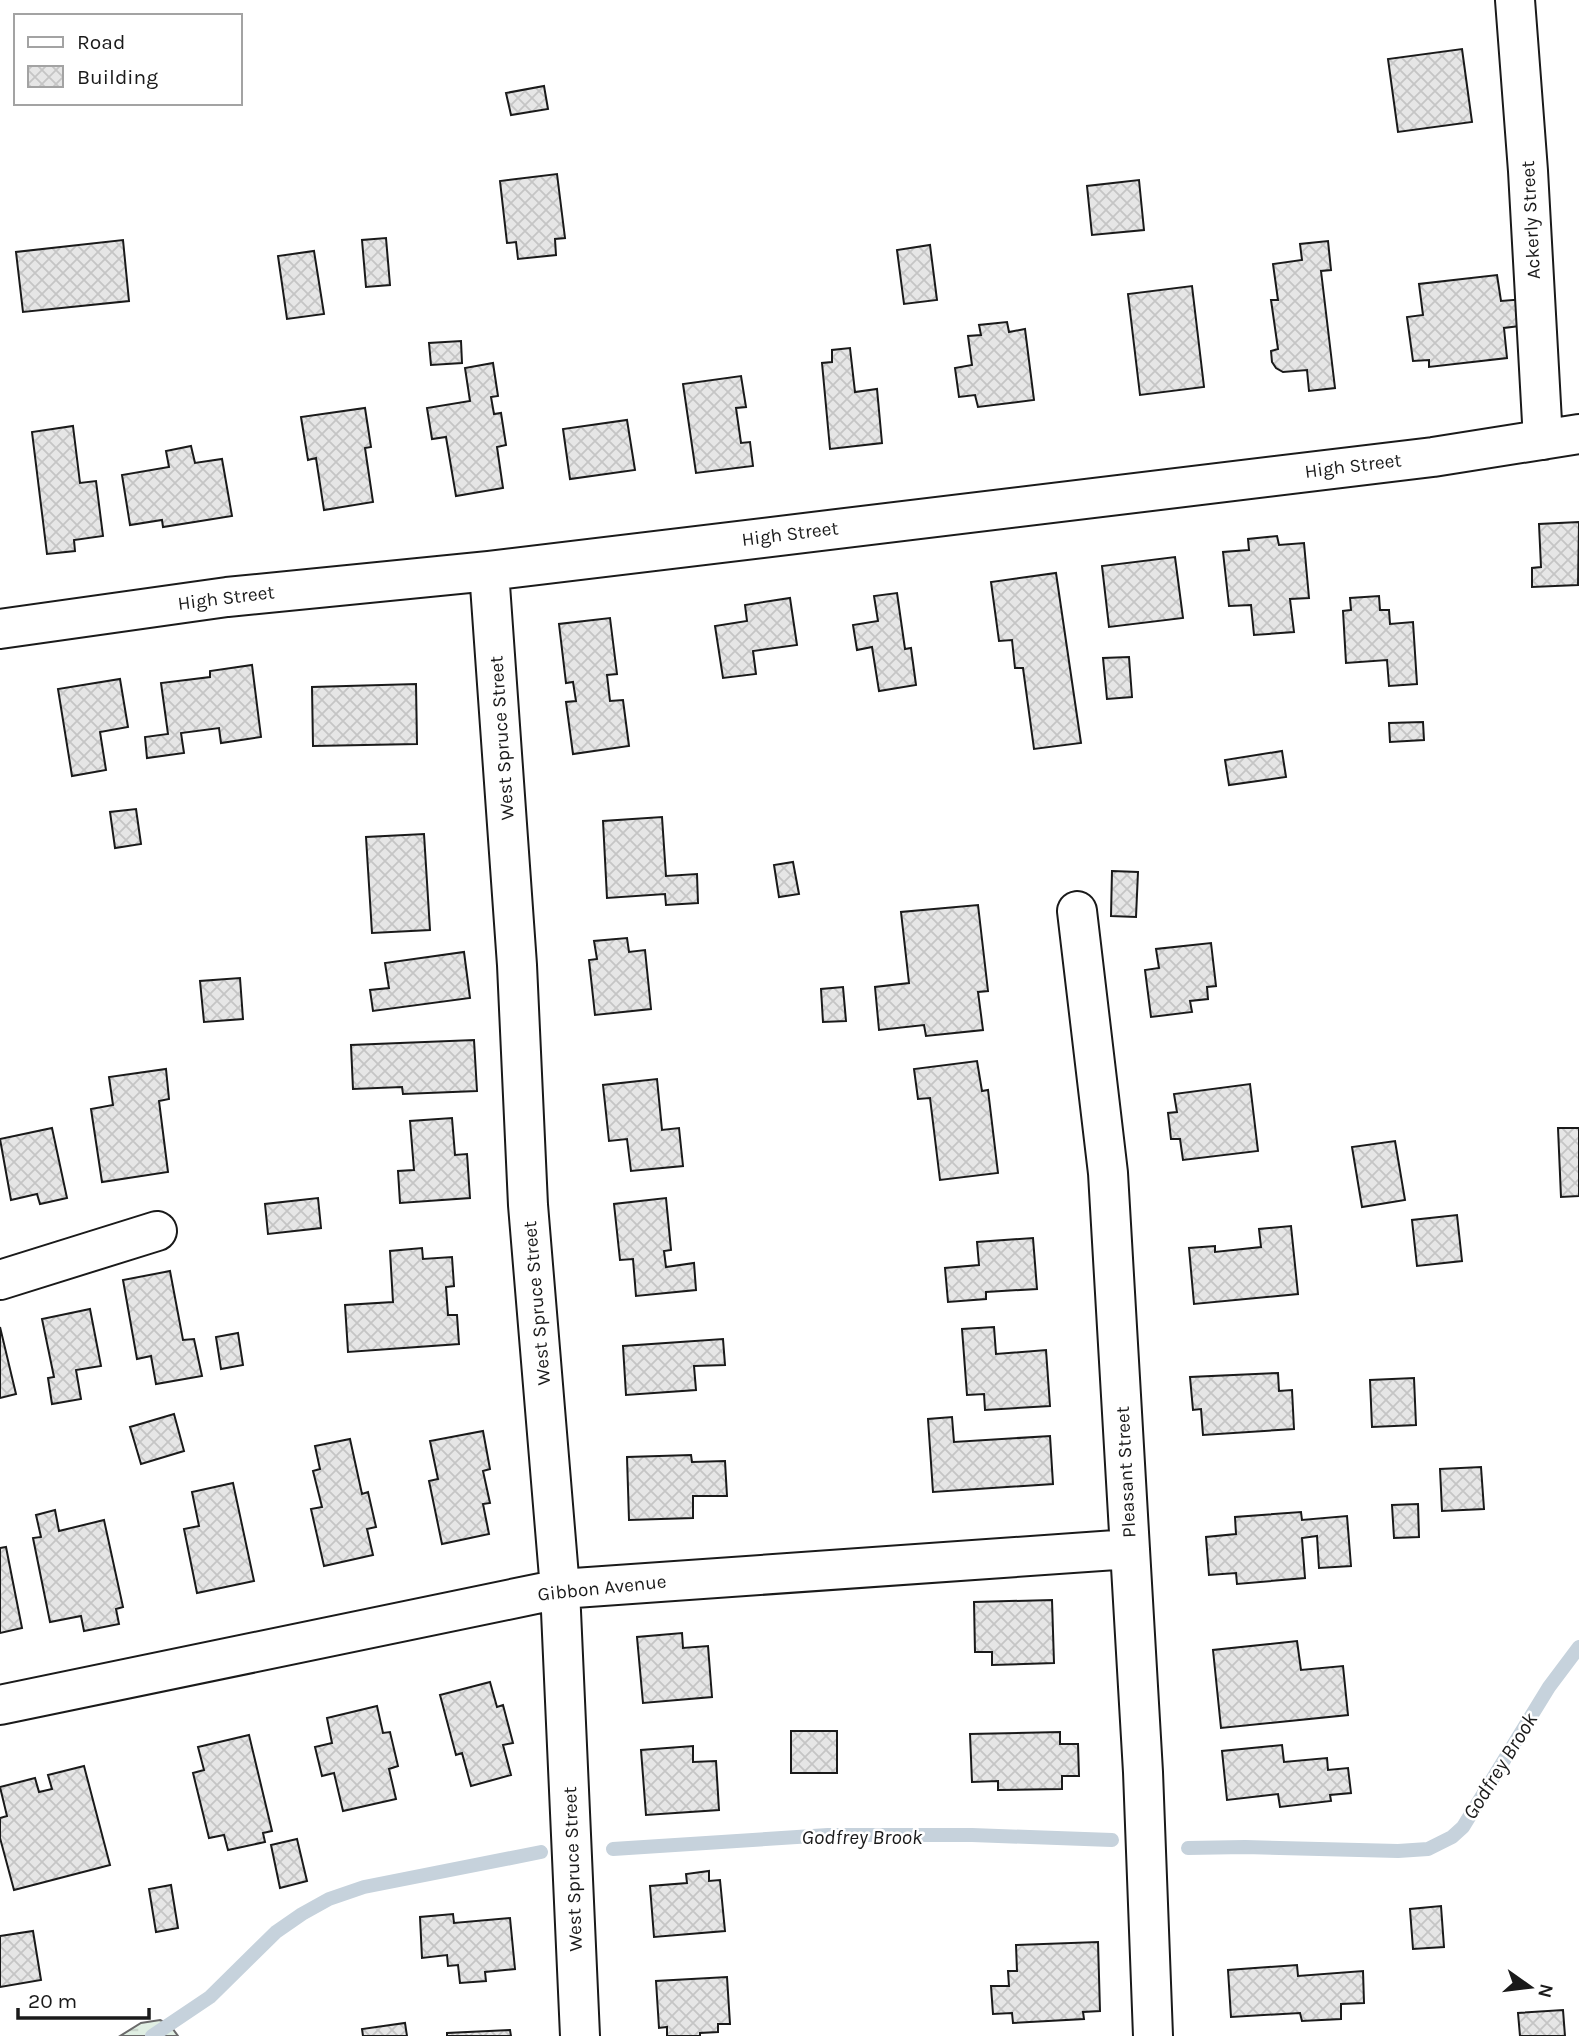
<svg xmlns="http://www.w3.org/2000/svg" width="1579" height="2036" font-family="Karla,sans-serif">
	<defs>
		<pattern id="wetland-marsh" width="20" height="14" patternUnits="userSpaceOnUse" patternTransform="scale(1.75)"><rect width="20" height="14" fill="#e0efe3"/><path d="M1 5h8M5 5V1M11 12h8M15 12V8" fill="none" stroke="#c0ccc2"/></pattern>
		<pattern id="building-cross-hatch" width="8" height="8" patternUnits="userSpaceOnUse" patternTransform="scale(1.75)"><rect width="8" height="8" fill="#e6e6e6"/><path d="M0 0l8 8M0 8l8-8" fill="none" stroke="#c5c5c5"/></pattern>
	</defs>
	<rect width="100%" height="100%" fill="#fff"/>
	<!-- wetland -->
	<path fill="url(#wetland-marsh)" stroke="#6a6a6a" stroke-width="2" d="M 160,2020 L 170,2025 L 178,2036 L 120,2036 L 141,2023 Z"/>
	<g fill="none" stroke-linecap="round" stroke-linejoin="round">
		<!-- stream -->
		<path stroke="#c6d2dc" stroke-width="14" d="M 1188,1848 L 1245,1847 L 1398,1851 L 1428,1849 L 1452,1837 L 1463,1827 L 1549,1687 L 1579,1647
			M 613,1849 L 828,1835 L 972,1835 L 1112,1840
			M 152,2036 L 210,1997 L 276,1932 L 302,1914 L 329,1899 L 364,1887 L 541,1852"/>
	</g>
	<!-- building -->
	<path fill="url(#building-cross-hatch)" stroke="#1a1a1a" stroke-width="2" d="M 1462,49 L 1472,122 L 1398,132 L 1388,59 Z
		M 544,86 L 548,109 L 511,115 L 506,93 Z
		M 557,174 L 565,238 L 555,239 L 556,255 L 518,259 L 516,242 L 507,243 L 500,181 Z
		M 1139,180 L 1144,230 L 1092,235 L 1087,186 Z
		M 386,238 L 390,285 L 366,287 L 362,240 Z
		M 123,240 L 129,301 L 23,312 L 16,252 Z
		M 1328,241 L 1331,270 L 1321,271 L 1335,388 L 1309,391 L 1307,370 L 1283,372 L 1276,368 L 1272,362 L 1271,351 L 1278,349 L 1271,300 L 1278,300 L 1273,264 L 1302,260 L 1300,244 Z
		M 930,245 L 937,300 L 904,304 L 897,250 Z
		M 314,251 L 324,314 L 287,319 L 278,256 Z
		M 1497,275 L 1501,301 L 1526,299 L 1529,325 L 1504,328 L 1507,358 L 1429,367 L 1429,360 L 1413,361 L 1407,317 L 1423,315 L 1419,284 Z
		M 1192,286 L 1204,387 L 1140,395 L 1128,294 Z
		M 1007,322 L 1009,332 L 1025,329 L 1034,400 L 978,407 L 975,395 L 959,397 L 955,368 L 972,365 L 968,336 L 981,335 L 979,325 Z
		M 461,341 L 462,363 L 431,365 L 429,343 Z
		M 850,348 L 855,392 L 877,389 L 882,443 L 830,449 L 822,363 L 832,362 L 832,350 Z
		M 493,363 L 498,396 L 491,397 L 494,414 L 501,413 L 506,445 L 497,447 L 503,488 L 456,496 L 446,437 L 432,439 L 427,408 L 470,401 L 465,368 Z
		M 741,376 L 746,407 L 736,408 L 741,443 L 750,442 L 753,466 L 696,473 L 683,384 Z
		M 365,408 L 371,447 L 365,448 L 373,502 L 324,510 L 316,458 L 308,460 L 301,417 Z
		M 627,420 L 635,470 L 570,479 L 563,429 Z
		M 73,426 L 80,483 L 96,481 L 103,536 L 74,540 L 75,551 L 47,554 L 32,432 Z
		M 191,446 L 195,463 L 222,459 L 232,516 L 163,527 L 162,520 L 130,525 L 122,475 L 169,467 L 166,451 Z
		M 1579,522 L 1578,585 L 1532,587 L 1532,568 L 1541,567 L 1539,524 Z
		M 1277,536 L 1279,545 L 1304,543 L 1309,598 L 1290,599 L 1294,632 L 1254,635 L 1251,605 L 1229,606 L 1223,552 L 1249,550 L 1248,539 Z
		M 1175,557 L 1183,618 L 1109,627 L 1102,566 Z
		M 1056,573 L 1081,743 L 1034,749 L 1023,668 L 1015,668 L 1012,640 L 999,641 L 991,582 Z
		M 897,593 L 905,649 L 911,648 L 916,685 L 879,691 L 872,647 L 857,650 L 853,625 L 878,621 L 874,596 Z
		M 1379,596 L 1380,610 L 1389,610 L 1390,624 L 1413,622 L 1417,684 L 1389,686 L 1387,660 L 1346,663 L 1343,611 L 1351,610 L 1350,598 Z
		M 790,598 L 797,645 L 753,651 L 756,674 L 723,678 L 715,626 L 747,621 L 745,605 Z
		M 610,618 L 617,674 L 607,675 L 610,701 L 623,700 L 629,746 L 573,754 L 566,702 L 576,701 L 573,682 L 566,683 L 559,624 Z
		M 1129,657 L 1132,697 L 1107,699 L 1103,658 Z
		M 252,665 L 261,737 L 221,743 L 219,728 L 181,733 L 184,753 L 147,758 L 145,737 L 168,734 L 161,683 L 210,677 L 210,671 Z
		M 120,679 L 128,727 L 100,732 L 106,770 L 72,776 L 58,689 Z
		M 416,684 L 417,744 L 313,746 L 312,687 Z
		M 1423,722 L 1424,740 L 1390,742 L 1389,723 Z
		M 1282,751 L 1286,777 L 1229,785 L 1225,760 Z
		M 136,809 L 141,844 L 115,848 L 110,812 Z
		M 662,817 L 666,876 L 697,874 L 698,903 L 666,905 L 665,894 L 607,898 L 603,821 Z
		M 424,834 L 430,930 L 372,933 L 366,837 Z
		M 793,862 L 799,894 L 779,897 L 774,865 Z
		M 1112,871 L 1138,872 L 1136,917 L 1111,916 Z
		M 978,905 L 988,991 L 978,992 L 983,1030 L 926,1036 L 924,1025 L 879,1030 L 875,987 L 909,983 L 901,912 Z
		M 627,938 L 629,952 L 645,950 L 651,1009 L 595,1015 L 589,960 L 597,959 L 594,941 Z
		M 1211,943 L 1216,986 L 1207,987 L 1208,999 L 1190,1001 L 1192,1012 L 1151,1017 L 1145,970 L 1159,968 L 1156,949 Z
		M 464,952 L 470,998 L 373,1011 L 370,990 L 389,988 L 385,963 Z
		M 240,978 L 243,1019 L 204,1022 L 200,981 Z
		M 843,987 L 846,1021 L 823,1022 L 821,989 Z
		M 474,1040 L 477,1091 L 403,1094 L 402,1087 L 353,1089 L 351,1045 Z
		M 977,1061 L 982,1091 L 988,1090 L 998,1173 L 940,1180 L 930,1098 L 918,1099 L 914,1069 Z
		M 166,1069 L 169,1099 L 159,1101 L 168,1172 L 102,1182 L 91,1109 L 113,1105 L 109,1077 Z
		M 657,1079 L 662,1130 L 679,1128 L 683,1166 L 631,1171 L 627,1139 L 609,1141 L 603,1085 Z
		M 1250,1084 L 1258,1151 L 1183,1160 L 1180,1139 L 1171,1139 L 1168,1113 L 1177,1112 L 1174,1094 Z
		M 452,1118 L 455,1155 L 467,1154 L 470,1198 L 400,1203 L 398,1171 L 414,1170 L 410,1121 Z
		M 52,1128 L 67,1198 L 40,1204 L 37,1194 L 11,1200 L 0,1139 Z
		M 1558,1128 L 1579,1128 L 1579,1196 L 1561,1197 Z
		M 1395,1141 L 1405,1200 L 1362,1207 L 1352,1147 Z
		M 318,1198 L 321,1228 L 268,1234 L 265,1204 Z
		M 666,1198 L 671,1250 L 664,1251 L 666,1267 L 694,1263 L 696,1290 L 636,1296 L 633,1259 L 620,1260 L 614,1204 Z
		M 1457,1215 L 1462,1261 L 1417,1266 L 1412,1220 Z
		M 1291,1226 L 1298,1294 L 1194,1304 L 1189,1248 L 1215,1246 L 1215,1252 L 1261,1247 L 1259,1229 Z
		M 1033,1238 L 1037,1289 L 986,1292 L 986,1299 L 948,1302 L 945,1268 L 979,1265 L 977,1242 Z
		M 422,1248 L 423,1259 L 452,1257 L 454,1286 L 446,1287 L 448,1315 L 457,1315 L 459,1344 L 348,1352 L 345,1305 L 393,1302 L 390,1251 Z
		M 170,1271 L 183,1340 L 194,1339 L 202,1376 L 156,1384 L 151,1356 L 137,1359 L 123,1280 Z
		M 90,1309 L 101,1366 L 76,1370 L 81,1399 L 52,1404 L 48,1378 L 54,1377 L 42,1319 Z
		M 0,1327 L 16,1394 L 0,1398 Z
		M 994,1327 L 996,1354 L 1046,1350 L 1050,1406 L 985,1410 L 984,1394 L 967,1395 L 962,1329 Z
		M 238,1333 L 243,1365 L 221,1369 L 216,1337 Z
		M 723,1339 L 725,1365 L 694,1366 L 696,1390 L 626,1395 L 623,1346 Z
		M 1278,1373 L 1279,1391 L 1292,1390 L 1294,1429 L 1203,1435 L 1201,1409 L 1193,1410 L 1190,1377 Z
		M 1414,1378 L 1416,1425 L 1372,1427 L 1370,1380 Z
		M 174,1414 L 184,1451 L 141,1464 L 130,1427 Z
		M 952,1417 L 954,1442 L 1050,1436 L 1053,1484 L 933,1492 L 928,1419 Z
		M 483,1431 L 490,1469 L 483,1471 L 490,1503 L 483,1504 L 489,1534 L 442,1544 L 429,1481 L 438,1479 L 430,1441 Z
		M 350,1439 L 362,1494 L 368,1492 L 376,1527 L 367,1529 L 373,1555 L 324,1566 L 311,1509 L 322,1507 L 313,1471 L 320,1469 L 315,1446 Z
		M 691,1455 L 692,1462 L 725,1461 L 727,1496 L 693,1496 L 693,1518 L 629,1520 L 627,1457 Z
		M 1481,1467 L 1484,1509 L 1442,1511 L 1440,1469 Z
		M 233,1483 L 254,1581 L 197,1593 L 184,1529 L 199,1526 L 192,1492 Z
		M 1418,1504 L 1419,1537 L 1394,1538 L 1392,1505 Z
		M 55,1510 L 59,1531 L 104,1520 L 123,1607 L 116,1609 L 119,1624 L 84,1631 L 81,1616 L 50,1622 L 33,1538 L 41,1537 L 36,1515 Z
		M 1301,1512 L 1302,1520 L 1347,1516 L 1351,1566 L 1319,1568 L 1317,1536 L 1302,1538 L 1305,1578 L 1237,1584 L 1236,1573 L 1209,1575 L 1206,1537 L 1236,1534 L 1235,1517 Z
		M 6,1547 L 22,1628 L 0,1633 L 0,1548 Z
		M 1052,1600 L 1054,1663 L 992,1665 L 992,1652 L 975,1652 L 974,1602 Z
		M 682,1633 L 683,1648 L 708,1646 L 712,1697 L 643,1703 L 637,1637 Z
		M 1297,1641 L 1301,1670 L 1343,1666 L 1348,1715 L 1221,1728 L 1213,1650 Z
		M 490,1682 L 497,1707 L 503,1705 L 513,1743 L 503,1745 L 511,1775 L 471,1786 L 462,1753 L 456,1755 L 440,1695 Z
		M 377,1706 L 383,1733 L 390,1732 L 398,1766 L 389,1769 L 396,1799 L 343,1811 L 334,1773 L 322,1776 L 315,1747 L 332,1743 L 327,1718 Z
		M 791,1731 L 837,1731 L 837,1773 L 791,1773 Z
		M 1060,1732 L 1060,1744 L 1078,1744 L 1079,1776 L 1062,1776 L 1062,1789 L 998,1790 L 998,1781 L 972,1782 L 970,1734 Z
		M 249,1735 L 272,1831 L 263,1833 L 265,1842 L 228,1850 L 224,1835 L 209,1838 L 193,1773 L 204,1770 L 198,1747 Z
		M 1282,1745 L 1284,1762 L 1327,1758 L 1328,1770 L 1348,1768 L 1351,1793 L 1330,1795 L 1331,1801 L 1280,1807 L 1278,1794 L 1227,1800 L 1222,1751 Z
		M 693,1746 L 693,1762 L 716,1761 L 719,1810 L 646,1815 L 641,1750 Z
		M 84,1766 L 110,1865 L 14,1890 L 0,1838 L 0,1818 L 7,1816 L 0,1787 L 35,1778 L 39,1792 L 52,1789 L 48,1775 Z
		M 297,1839 L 307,1881 L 280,1888 L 271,1845 Z
		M 709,1871 L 709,1881 L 720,1880 L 725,1931 L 654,1937 L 650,1886 L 687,1883 L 686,1874 Z
		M 171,1885 L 178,1928 L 156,1932 L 149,1889 Z
		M 1441,1906 L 1444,1947 L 1413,1949 L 1410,1909 Z
		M 453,1914 L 454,1923 L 510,1918 L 515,1969 L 485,1972 L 486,1981 L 460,1983 L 458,1965 L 448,1966 L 447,1955 L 422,1958 L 420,1917 Z
		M 33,1931 L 41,1980 L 0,1987 L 0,1936 Z
		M 1098,1942 L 1100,2011 L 1083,2012 L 1084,2019 L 1013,2023 L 1012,2013 L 993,2014 L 991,1986 L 1009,1986 L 1008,1971 L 1017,1971 L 1016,1945 Z
		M 1297,1965 L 1298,1976 L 1363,1971 L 1364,2003 L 1341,2004 L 1341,2019 L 1302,2021 L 1300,2013 L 1231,2017 L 1228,1970 Z
		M 727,1977 L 730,2024 L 718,2024 L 718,2032 L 700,2033 L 700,2036 L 667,2036 L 667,2027 L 659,2028 L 656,1981 Z
		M 1563,2010 L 1565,2036 L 1520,2036 L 1518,2013 Z
		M 405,2023 L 407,2036 L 363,2036 L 362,2029 Z
		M 510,2030 L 511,2036 L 447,2036 L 447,2033 Z"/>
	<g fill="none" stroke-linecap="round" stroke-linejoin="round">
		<defs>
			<path id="minor" d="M 1515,0 L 1528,171 L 1543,440
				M 489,571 L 517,965 L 528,1205 L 560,1589 L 580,2036
				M 0,629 L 227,597 L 489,571 L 1433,457 L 1579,434
				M 1077,911 L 1108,1173 L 1143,1772 L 1153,2036
				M 0,1280 L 157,1231
				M 0,1705 L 560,1589 L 1130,1549"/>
		</defs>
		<!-- minor casing -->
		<use href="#minor" stroke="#1a1a1a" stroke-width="42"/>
		<!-- minor -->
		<use href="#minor" stroke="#fff" stroke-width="38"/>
	</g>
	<g text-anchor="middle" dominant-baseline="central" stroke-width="5" stroke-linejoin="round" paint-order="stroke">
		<!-- street labels -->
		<g font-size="19" fill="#1a1a1a" stroke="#fff">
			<text transform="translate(1531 220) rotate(-93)">Ackerly Street</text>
			<text transform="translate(1353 466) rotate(-7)">High Street</text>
			<text transform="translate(790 534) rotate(-7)">High Street</text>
			<text transform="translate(226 598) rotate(-7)">High Street</text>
			<text transform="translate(502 738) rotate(-94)">West Spruce Street</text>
			<text transform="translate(537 1303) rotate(-95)">West Spruce Street</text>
			<text transform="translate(1126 1472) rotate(-93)">Pleasant Street</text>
			<text transform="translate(602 1588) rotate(-6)">Gibbon Avenue</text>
			<text transform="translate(573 1869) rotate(-92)">West Spruce Street</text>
		</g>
		<!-- water labels -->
		<g font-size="21" font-style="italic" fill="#1a1a1a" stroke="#fff">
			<text transform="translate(1500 1766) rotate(-58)">Godfrey Brook</text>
			<text x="862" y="1837">Godfrey Brook</text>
		</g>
	</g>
	<!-- legend -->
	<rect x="14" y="14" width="228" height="91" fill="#ffffff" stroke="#a3a3a3" stroke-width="2"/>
	<rect x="28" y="37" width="35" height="10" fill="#ffffff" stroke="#a3a3a3" stroke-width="2"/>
	<text x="77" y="49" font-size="21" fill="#1a1a1a">Road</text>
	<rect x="28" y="66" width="35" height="21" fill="url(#building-cross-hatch)" stroke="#a3a3a3" stroke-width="2"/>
	<text x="77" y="84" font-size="21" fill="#1a1a1a">Building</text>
	<!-- north arrow -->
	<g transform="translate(1530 1987) rotate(104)" stroke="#ffffff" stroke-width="5" paint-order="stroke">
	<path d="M0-5L12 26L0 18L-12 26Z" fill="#1a1a1a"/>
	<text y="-10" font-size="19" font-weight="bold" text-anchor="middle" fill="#1a1a1a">N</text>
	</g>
	<!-- scale -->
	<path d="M18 2008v10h131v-10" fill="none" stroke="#1a1a1a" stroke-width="3.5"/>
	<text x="28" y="2008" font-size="21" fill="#1a1a1a" stroke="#ffffff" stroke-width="5" paint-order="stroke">20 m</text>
</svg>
